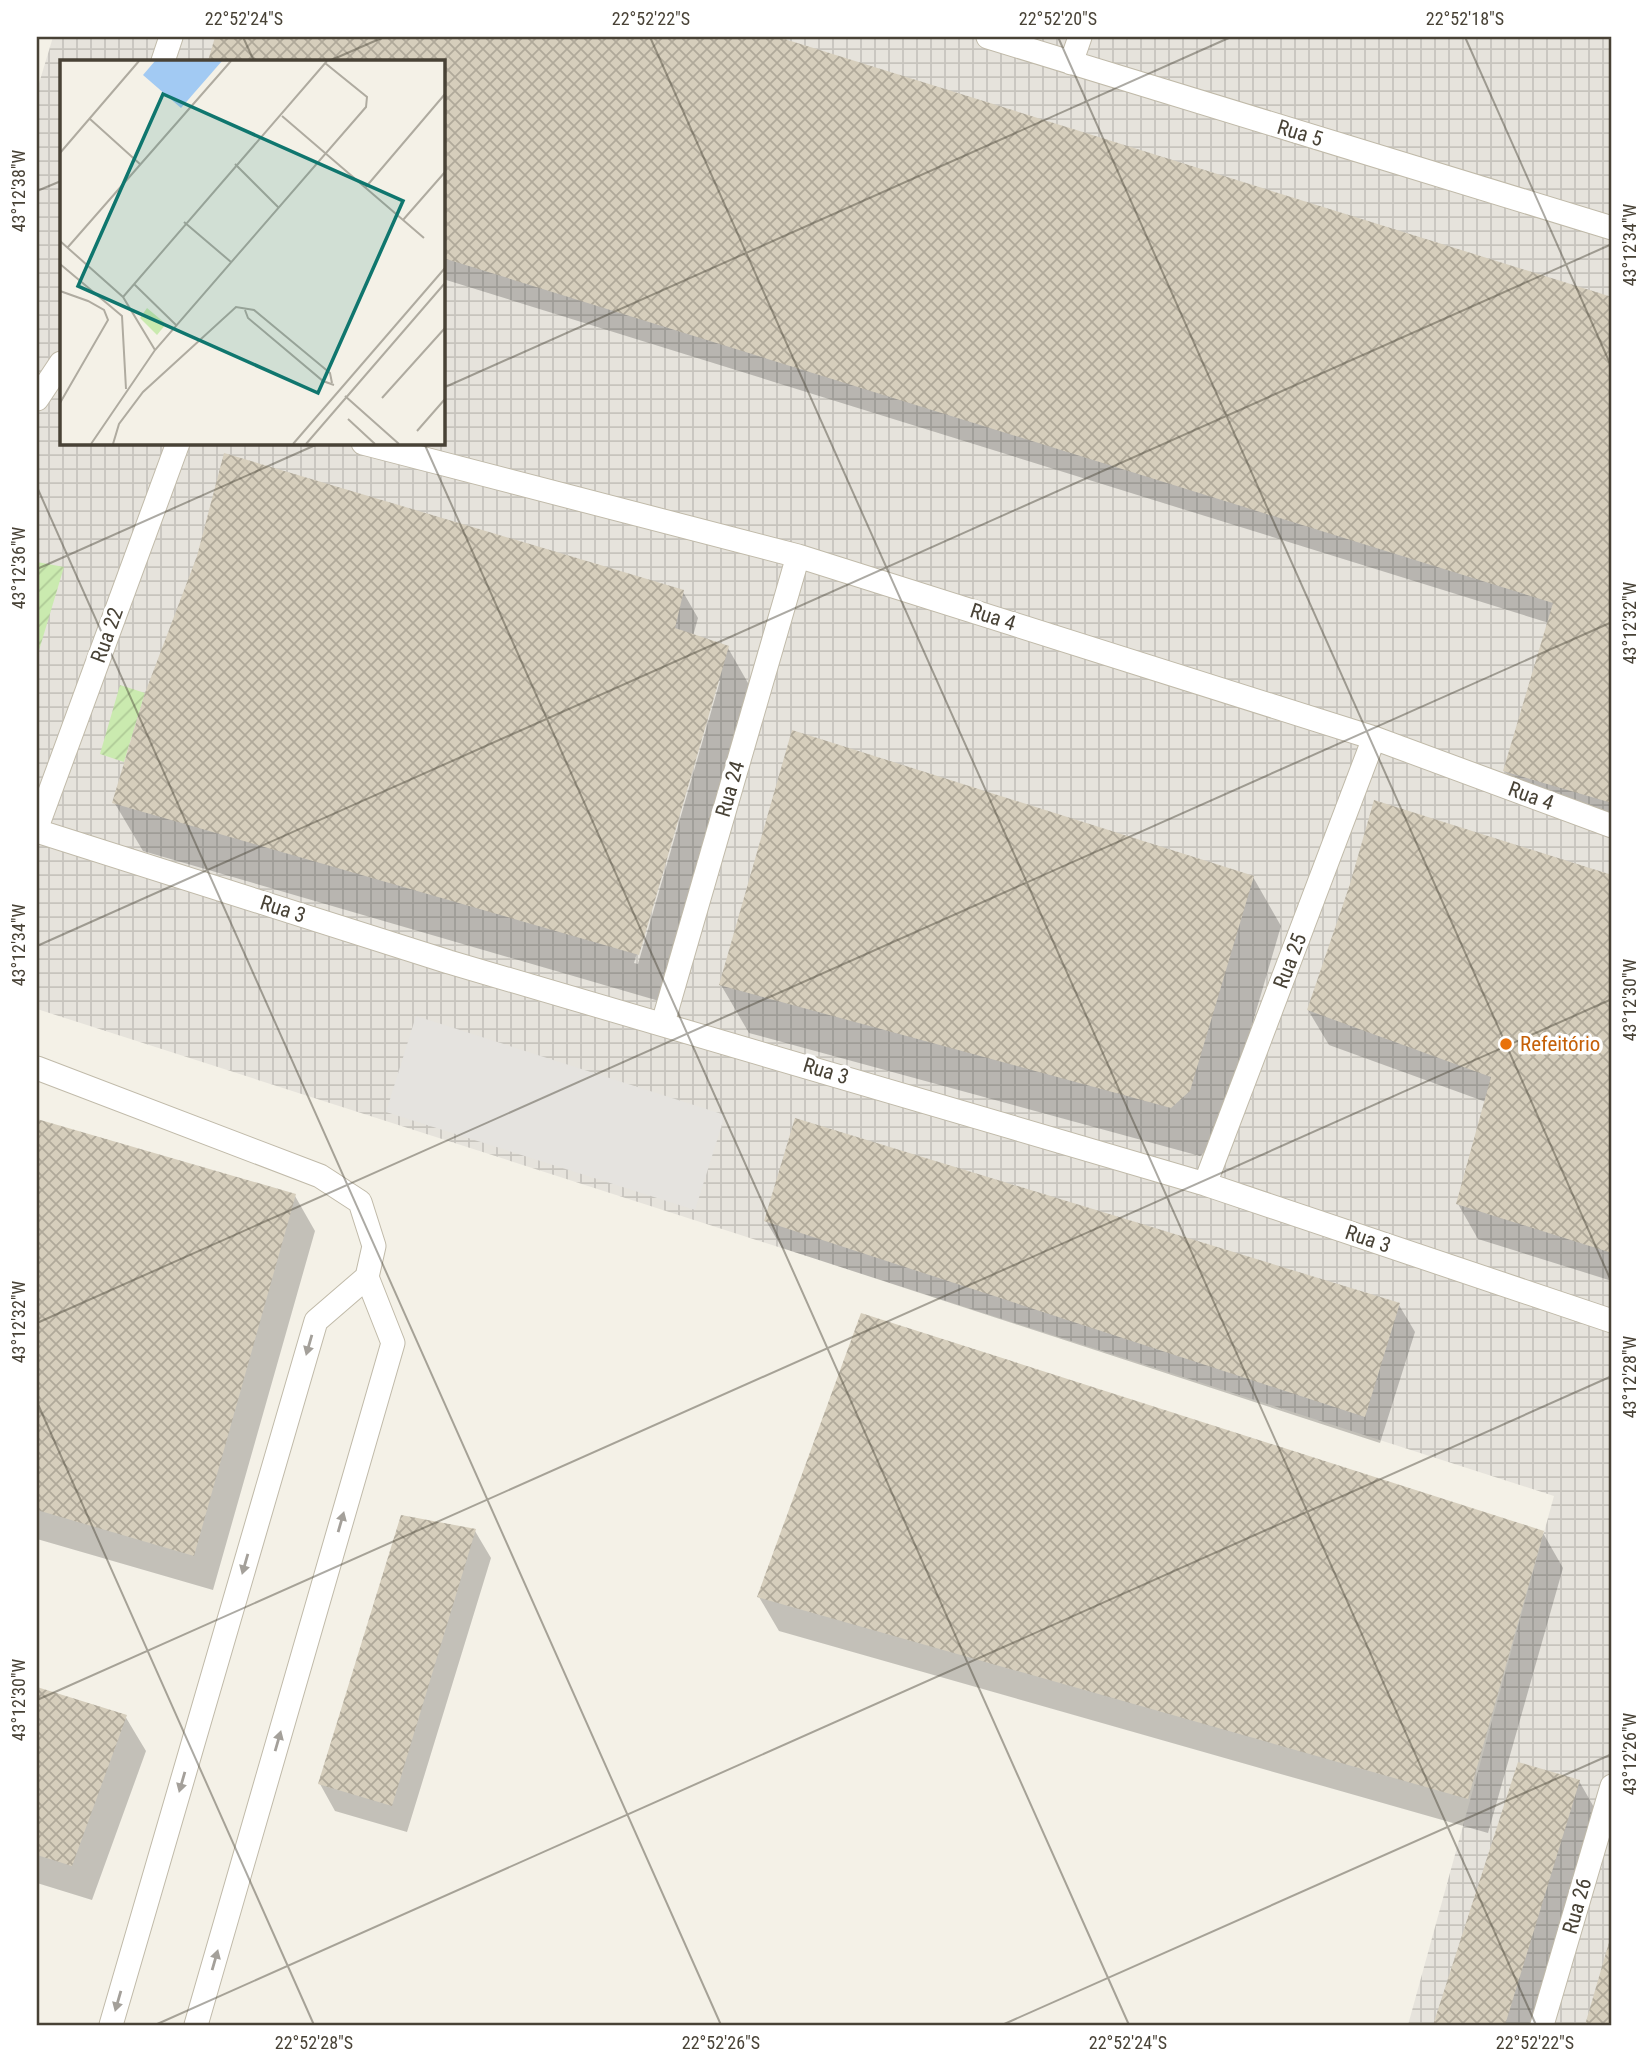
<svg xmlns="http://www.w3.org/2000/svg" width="1649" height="2062" font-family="'Roboto Condensed',sans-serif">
	<defs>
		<pattern id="industrial-grid" width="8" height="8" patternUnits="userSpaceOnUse" patternTransform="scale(1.75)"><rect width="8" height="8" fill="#e6e3dc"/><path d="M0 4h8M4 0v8" fill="none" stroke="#c7c4bd"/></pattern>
		<pattern id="garden-furrows" width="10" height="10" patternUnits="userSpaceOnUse" patternTransform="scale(1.75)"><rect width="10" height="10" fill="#caeaaf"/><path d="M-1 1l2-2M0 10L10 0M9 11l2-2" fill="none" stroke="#afca97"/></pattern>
		<pattern id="building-cross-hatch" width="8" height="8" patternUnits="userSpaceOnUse" patternTransform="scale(1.75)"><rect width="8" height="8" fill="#d6cebc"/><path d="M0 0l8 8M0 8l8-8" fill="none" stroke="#b0a99a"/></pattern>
	</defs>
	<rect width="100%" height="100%" fill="#f4f1e7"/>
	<!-- industrial -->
	<path fill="url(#industrial-grid)" fill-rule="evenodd" d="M 53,37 L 1612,37 L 1612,2025 L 1408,2025 L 1554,1496 L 37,1009 L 37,90 ZM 61,61 L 443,61 L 443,443 L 61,443 Z"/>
	<!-- garden -->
	<path fill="url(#garden-furrows)" d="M 37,562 L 64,567 L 37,657 Z
		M 120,685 L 145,693 L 124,762 L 100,754 Z"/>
	<!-- parking -->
	<path fill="#e5e3df" d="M 416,1016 L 725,1115 L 695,1210 L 386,1112 Z"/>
	<!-- shadow -->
	<path fill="#0003" fill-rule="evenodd" d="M 217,37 L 772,37 L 1612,298 L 1612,825 L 1521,798 L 1505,771 L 1549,623 L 443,279 L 443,61 L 209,61 Z
		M 683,592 L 698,618 L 693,636 L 728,648 L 756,697 L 666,1003 L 143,851 L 114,802 ZM 717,681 L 720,681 L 638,964 L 634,963 Z
		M 1375,802 L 1612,877 L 1612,1281 L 1478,1239 L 1458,1204 L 1486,1102 L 1329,1045 L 1308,1010 L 1351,884 Z
		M 1253,877 L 1281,926 L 1218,1141 L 1200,1156 L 749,1033 L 721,985 Z
		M 37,1121 L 295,1196 L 315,1231 L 213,1590 L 37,1539 Z
		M 766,1221 L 1399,1305 L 1415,1332 L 1380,1443 L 782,1248 Z
		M 475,1531 L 491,1558 L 407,1832 L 335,1811 L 320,1784 Z
		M 1543,1533 L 1563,1568 L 1488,1833 L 779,1631 L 759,1597 Z
		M 37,1689 L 125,1716 L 146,1751 L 92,1900 L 37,1883 Z
		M 1519,1764 L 1579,1781 L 1599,1816 L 1535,2025 L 1435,2025 Z
		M 1612,1935 L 1612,2025 L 1586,2025 Z"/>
	<!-- building -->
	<path fill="url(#building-cross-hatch)" d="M 215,37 L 778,37 L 1612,297 L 1612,803 L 1503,771 L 1553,603 L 443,258 L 443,61 L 208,61 Z
		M 224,453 L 684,590 L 675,628 L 729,646 L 639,955 L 112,803 L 145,693 L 197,556 Z
		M 792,730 L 1254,876 L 1190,1091 L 1171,1108 L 719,985 Z
		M 1374,800 L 1612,875 L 1612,1253 L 1456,1204 L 1491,1077 L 1307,1010 L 1350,884 Z
		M 795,1118 L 1400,1303 L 1365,1417 L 764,1221 Z
		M 37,1119 L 296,1194 L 194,1556 L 37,1510 Z
		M 861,1313 L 1544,1531 L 1468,1799 L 757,1597 Z
		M 401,1515 L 476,1529 L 392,1806 L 318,1784 Z
		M 37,1687 L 127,1715 L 72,1866 L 37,1855 Z
		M 1518,1762 L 1580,1780 L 1505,2025 L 1433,2025 Z
		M 1612,1932 L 1612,2025 L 1585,2025 Z"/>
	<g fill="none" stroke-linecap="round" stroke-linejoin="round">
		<defs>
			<path id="service" d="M 988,37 L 1612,228
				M 163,61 L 171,37
				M 1071,63 L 1080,37
				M 37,399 L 61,363
				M 363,443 L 798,556 L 1374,738 L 1612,826
				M 37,827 L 178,443
				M 37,831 L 449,962 L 1205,1184 L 1612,1321
				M 663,1023 L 798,556
				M 37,1068 L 320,1176 L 360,1202 L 374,1246 L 367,1277 L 393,1343 L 196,2025
				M 1205,1184 L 1374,738
				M 111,2025 L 316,1321 L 367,1277
				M 1542,2025 L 1612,1786"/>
		</defs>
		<!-- service casing -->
		<use href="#service" stroke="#c0baa9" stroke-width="25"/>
		<!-- service -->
		<use href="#service" stroke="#fff" stroke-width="23"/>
	</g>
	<!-- one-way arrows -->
	<defs><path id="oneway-solid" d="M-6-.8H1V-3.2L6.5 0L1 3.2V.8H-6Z" transform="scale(1.75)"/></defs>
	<g fill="#a4a09a">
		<use href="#oneway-solid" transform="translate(309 1345) rotate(106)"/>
		<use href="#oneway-solid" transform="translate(341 1522) rotate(-74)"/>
		<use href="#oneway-solid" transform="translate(245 1564) rotate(106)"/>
		<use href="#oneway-solid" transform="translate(278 1741) rotate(-74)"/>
		<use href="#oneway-solid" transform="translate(182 1782) rotate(106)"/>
		<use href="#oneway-solid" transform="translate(215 1960) rotate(-74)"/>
		<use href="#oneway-solid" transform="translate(118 2001) rotate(106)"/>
	</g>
	<!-- ticks -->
	<path fill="none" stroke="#484236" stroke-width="2" stroke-opacity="0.45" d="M 243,37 L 254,61M 650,37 L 1536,2025M 1058,37 L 1612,1283M 1465,37 L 1612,368M 329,61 L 384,37M 37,191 L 61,181M 443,388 L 1231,37M 424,443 L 1129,2025M 37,487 L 721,2025M 37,569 L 320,443M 37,946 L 1612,244M 37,1323 L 1612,622M 37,1402 L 314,2025M 37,1700 L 1612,999M 155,2025 L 1612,1376M 1002,2025 L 1612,1754"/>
	<!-- markers -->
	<circle fill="#e8710a" stroke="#fff" stroke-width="2.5" cx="1506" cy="1044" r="7"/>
	<g text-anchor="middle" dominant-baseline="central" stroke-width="7" stroke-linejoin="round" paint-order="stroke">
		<!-- street labels -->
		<g font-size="21" fill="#484236" stroke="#fff">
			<text transform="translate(1300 133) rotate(17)">Rua 5</text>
			<text transform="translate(993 617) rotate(18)">Rua 4</text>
			<text transform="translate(107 635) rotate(-70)">Rua 22</text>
			<text transform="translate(730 789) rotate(-74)">Rua 24</text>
			<text transform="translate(1531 796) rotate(20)">Rua 4</text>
			<text transform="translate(283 909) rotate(18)">Rua 3</text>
			<text transform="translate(1290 961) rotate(-69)">Rua 25</text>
			<text transform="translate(826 1071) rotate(17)">Rua 3</text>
			<text transform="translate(1368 1239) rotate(19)">Rua 3</text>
			<text transform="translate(1577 1906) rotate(-74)">Rua 26</text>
		</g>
		<!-- food labels -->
		<g font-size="21" fill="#c56008" stroke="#fff" text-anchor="start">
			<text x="1520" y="1044">Refeitório</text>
		</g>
	</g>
	<!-- overview -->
	<g transform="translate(60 60)">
		<rect width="385" height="385" fill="#f4f1e7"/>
		<path d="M 87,248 L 106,264 L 97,275 L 80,258 Z" fill="#caeaaf"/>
		<path d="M 95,1 L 162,1 L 121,48 L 83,15 Z" fill="#a2caf3"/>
		<path fill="none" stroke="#afaba0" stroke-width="2" d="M 222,56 L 364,178M 30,59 L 81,105M 0,93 L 79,1M 175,104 L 218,147M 305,128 L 385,34M 343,160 L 385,112M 124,162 L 171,202M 0,181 L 63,237 L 95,290M 8,187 L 171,1M 0,204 L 62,256 L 66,329M 74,224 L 116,265M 0,231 L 28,241 L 44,250 L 48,260 L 0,343M 63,237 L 267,1M 185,250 L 188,258 L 263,321 L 274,325M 285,336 L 339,384M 322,338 L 385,268M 288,359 L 315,384M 357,371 L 385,339M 31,384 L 95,290 L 306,47 L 307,37 L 265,3M 53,384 L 59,364 L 83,332 L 176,247 L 194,250 L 270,313 L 272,323M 233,384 L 385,208M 246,384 L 385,223"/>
		<path fill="#0f766e" fill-opacity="0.15" stroke="#0f766e" stroke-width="3.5" d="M 103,34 L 343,141 L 258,333 L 18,226 Z"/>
		<rect width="385" height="385" fill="none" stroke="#484236" stroke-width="3.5"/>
	</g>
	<!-- border -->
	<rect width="1649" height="2062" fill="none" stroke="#ffffff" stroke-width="77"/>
	<rect x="38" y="38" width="1572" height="1986" fill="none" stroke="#484236" stroke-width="2.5"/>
	<g font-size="18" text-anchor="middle" fill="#484236">
		<text x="244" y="25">22°52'24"S</text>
		<text x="651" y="25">22°52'22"S</text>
		<text x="1058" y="25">22°52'20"S</text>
		<text x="1465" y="25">22°52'18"S</text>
		<text transform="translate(19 191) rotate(-90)" y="6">43°12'38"W</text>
		<text transform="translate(1630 245) rotate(-90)" y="6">43°12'34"W</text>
		<text transform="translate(19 568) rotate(-90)" y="6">43°12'36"W</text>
		<text transform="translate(1630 623) rotate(-90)" y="6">43°12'32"W</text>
		<text transform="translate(19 945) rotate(-90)" y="6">43°12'34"W</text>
		<text transform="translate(1630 1000) rotate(-90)" y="6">43°12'30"W</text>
		<text transform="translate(19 1322) rotate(-90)" y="6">43°12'32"W</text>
		<text transform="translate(1630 1377) rotate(-90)" y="6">43°12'28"W</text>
		<text transform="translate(19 1700) rotate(-90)" y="6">43°12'30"W</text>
		<text transform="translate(1630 1754) rotate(-90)" y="6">43°12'26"W</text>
		<text x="314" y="2049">22°52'28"S</text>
		<text x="721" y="2049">22°52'26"S</text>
		<text x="1128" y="2049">22°52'24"S</text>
		<text x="1535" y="2049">22°52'22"S</text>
	</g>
</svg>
